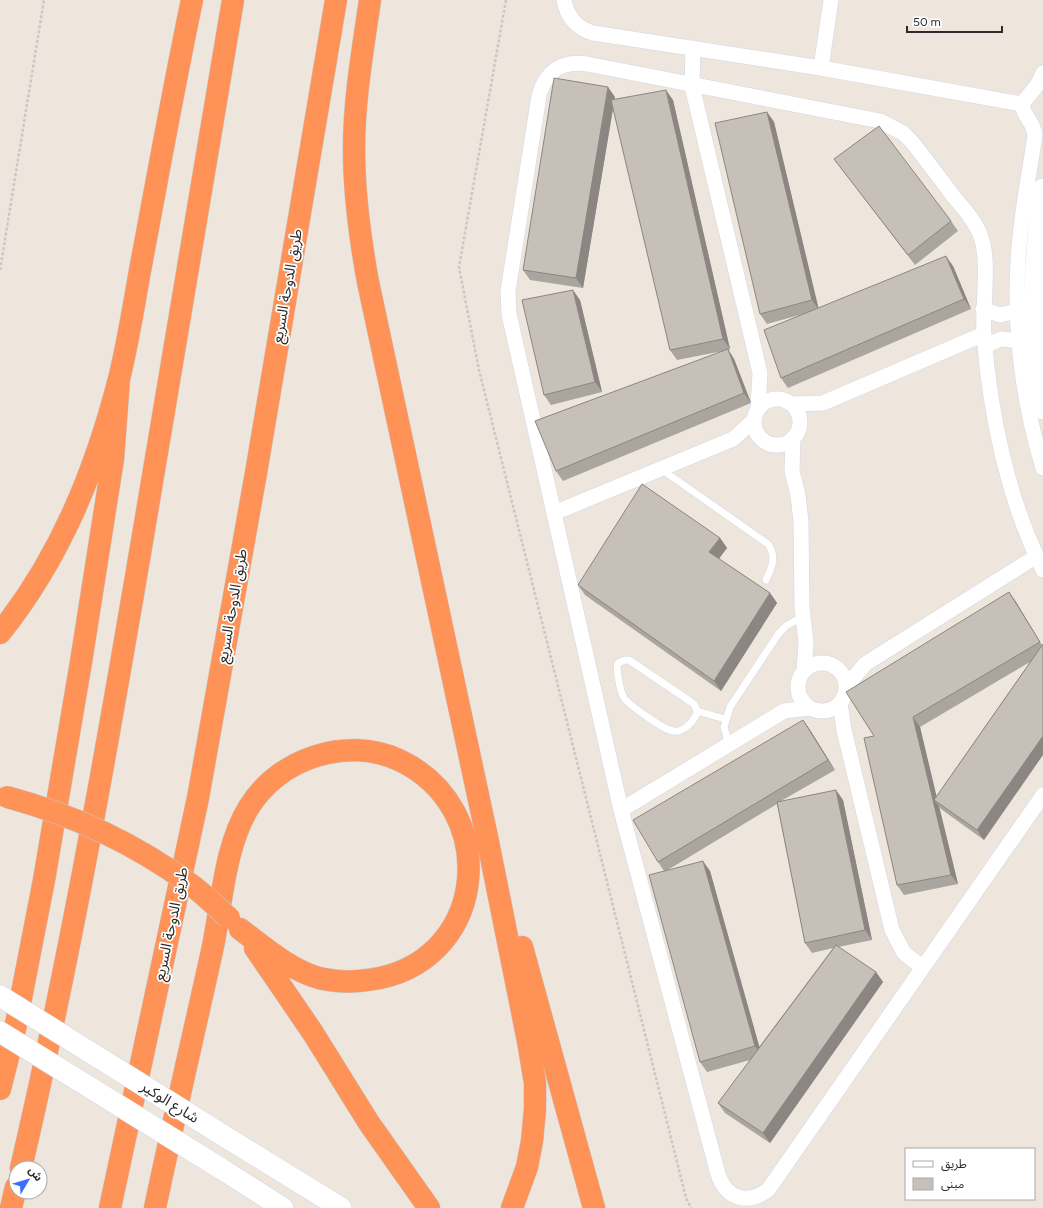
<svg xmlns="http://www.w3.org/2000/svg" width="1043" height="1208" font-family="Figtree,'Noto Sans Arabic',sans-serif">
	<rect width="100%" height="100%" fill="#eee5dd"/>
	<g fill="none" stroke-linecap="round" stroke-linejoin="round">
		<defs>
			<path id="lane" d="M 661,469 L 768,544 C 777,557 772,567 766,580
				M 625,660 L 629,660 L 694,704 L 697,711 C 696,720 683,733 673,731 C 664,730 629,705 624,698 C 619,689 618,677 617,667 L 618,663 Z
				M 697,711 L 725,719
				M 729,745 L 724,727 L 730,707 L 779,633 L 786,626 L 802,617"/>
			<path id="street" d="M 564,0 C 567,17 576,28 593,33 L 821,68 L 1022,104
				M 693,48 L 692,86 L 760,373 L 758,407
				M 821,68 L 831,0
				M 1043,73 L 1038,84 L 1022,104 C 1023,116 1034,122 1035,135 C 1029,177 1020,218 1018,261 C 1014,330 1023,402 1043,468
				M 983,309 L 1000,315 L 1017,311
				M 985,346 L 1001,339 L 1020,341
				M754 422a23 23 0 1 1 46 0a23 23 0 1 1-46 0Z
				M 792,404 L 823,403 L 984,334
				M 793,438 L 792,471 L 798,495 L 801,522 L 802,608 L 806,642 L 804,671
				M 554,513 L 733,439 L 753,421
				M 1043,570 C 1008,500 990,414 984,336 C 982,307 990,262 981,237 C 976,222 964,209 954,197 C 940,178 926,160 912,142 L 903,133 L 880,121 L 587,64 C 562,60 545,72 539,96 L 508,291 L 509,314 L 621,810 L 718,1174 C 726,1199 747,1205 768,1190 L 1043,795
				M798 687a24 24 0 1 1 48 0a24 24 0 1 1-48 0Z
				M 846,687 L 865,664 L 1037,556
				M 840,703 L 844,730 L 892,930 L 904,953 L 922,967
				M 621,810 L 784,711 L 809,708"/>
			<path id="secondary" d="M 1043,189 C 1035,263 1028,335 1043,409
				M 229,1139 L 341,1208
				M 220,1168 L 283,1208"/>
			<path id="highway" d="M 370,0 C 363,49 354,99 354,149 C 354,194 360,238 368,282 L 487,837 L 528,1041 L 535,1083 L 535,1109 L 532,1141 L 527,1167 L 512,1208
				M 0,633 C 60,558 95,472 119,379 C 130,335 136,289 145,244 C 160,163 175,81 192,0
				M 522,947 L 594,1208
				M 255,948 L 313,1033 L 369,1123 L 429,1208
				M 0,1089 L 15,1029 L 44,880 L 81,662 L 113,459 L 119,379
				M 21,1168 C 73,945 112,720 150,494 C 178,330 205,165 233,0
				M 11,1208 L 16,1187
				M 110,1208 L 198,798 L 256,473 L 336,0
				M 155,1208 C 173,1122 193,1037 212,951 C 222,905 224,847 249,807 C 279,758 347,736 399,760 C 499,807 490,954 380,978 C 360,982 339,983 319,978 C 290,970 264,947 240,929"/>
		</defs>
		<!-- lane casing -->
		<use href="#lane" stroke="#d2d7e5" stroke-width="8"/>
		<!-- street casing -->
		<use href="#street" stroke="#d2d7e5" stroke-width="16"/>
		<!-- secondary casing -->
		<use href="#secondary" stroke="#d2d7e5" stroke-width="22"/>
		<!-- highway casing -->
		<use href="#highway" stroke="#c8c8c8" stroke-width="23"/>
		<!-- path -->
		<path stroke="#c8c8c8" stroke-width="2.5" stroke-dasharray="3 2" stroke-linecap="butt" d="M 506,0 L 459,267 L 479,370 L 686,1198 L 691,1208
			M 0,270 L 44,0"/>
		<!-- lane -->
		<use href="#lane" stroke="#fff" stroke-width="7"/>
		<!-- street -->
		<use href="#street" stroke="#fff" stroke-width="15"/>
		<!-- secondary -->
		<use href="#secondary" stroke="#fff" stroke-width="21"/>
		<!-- highway -->
		<use href="#highway" stroke="#ff9257" stroke-width="22"/>
		<defs>
			<path id="secondary-bridge" d="M 0,996 L 229,1139
				M 0,1032 L 220,1168"/>
			<path id="highway-bridge" d="M 7,797 C 74,815 134,843 190,884 C 204,894 216,907 229,918"/>
		</defs>
		<!-- secondary-bridge casing -->
		<use href="#secondary-bridge" stroke="#d2d7e5" stroke-width="22" stroke-linecap="butt"/>
		<!-- highway-bridge casing -->
		<use href="#highway-bridge" stroke="#c8c8c8" stroke-width="23" stroke-linecap="butt"/>
		<!-- secondary-bridge -->
		<use href="#secondary-bridge" stroke="#fff" stroke-width="21"/>
		<!-- highway-bridge -->
		<use href="#highway-bridge" stroke="#ff9257" stroke-width="22"/>
	</g>
	<!-- wall -->
	<path fill="#aaa59e" fill-rule="evenodd" d="M 615,97 L 614,100 L 673,100 L 730,349 L 728,350 L 734,359 L 751,403 L 563,481 L 556,471 L 723,351 L 677,360 L 670,350 L 613,107 L 583,288 L 530,280 L 523,270 Z
		M 767,112 L 774,122 L 818,308 L 953,266 L 971,309 L 788,388 L 781,378 L 803,314 L 767,324 L 760,314 Z
		M 834,159 L 951,221 L 958,231 L 915,265 Z
		M 580,300 L 602,392 L 551,405 L 544,395 Z
		M 720,538 L 727,548 L 719,559 L 770,593 L 777,603 L 721,691 L 585,595 L 578,585 Z
		M 1009,592 L 1016,602 L 1042,645 L 984,840 L 941,809 L 939,806 L 958,884 L 904,895 L 897,885 L 874,736 ZM 1030,662 L 936,797 L 920,727 Z
		M 803,720 L 810,730 L 835,770 L 781,801 L 843,800 L 872,940 L 838,947 L 876,972 L 883,982 L 770,1143 L 725,1113 L 718,1103 L 750,1060 L 707,1072 L 700,1062 L 664,871 L 658,862 ZM 777,804 L 805,943 L 812,953 L 833,948 L 759,1047 L 710,871 L 666,871 Z"/>
	<!-- shaded-wall -->
	<path fill="#8b8681" d="M 608,87 L 615,97 L 583,288 L 576,278 Z
		M 666,90 L 673,100 L 730,349 L 723,339 Z
		M 767,112 L 774,122 L 819,310 L 812,300 Z
		M 946,256 L 953,266 L 971,309 L 964,299 Z
		M 573,290 L 580,300 L 602,392 L 595,382 Z
		M 728,349 L 734,359 L 751,403 L 744,393 Z
		M 720,538 L 727,548 L 716,562 L 709,552 Z
		M 1009,592 L 1016,602 L 1043,647 L 1040,642 Z
		M 770,593 L 777,603 L 721,691 L 714,681 Z
		M 913,717 L 920,727 L 938,802 L 934,800 L 939,806 L 958,884 L 951,875 Z
		M 803,720 L 810,730 L 835,770 L 828,760 Z
		M 1043,736 L 1043,755 L 984,840 L 977,830 Z
		M 836,790 L 843,800 L 872,940 L 865,930 Z
		M 703,861 L 710,871 L 762,1056 L 755,1046 Z
		M 876,972 L 883,982 L 770,1143 L 763,1133 Z"/>
	<!-- building -->
	<path fill="#c6c0b8" stroke="#8b8681" d="M 554,78 L 608,87 L 576,278 L 523,270 Z
		M 666,90 L 723,339 L 670,350 L 611,100 Z
		M 767,112 L 812,300 L 760,314 L 715,123 Z
		M 879,126 L 951,221 L 908,255 L 834,159 Z
		M 946,256 L 964,299 L 781,378 L 764,330 Z
		M 573,290 L 595,382 L 544,395 L 522,300 Z
		M 728,349 L 744,393 L 556,471 L 535,421 Z
		M 642,484 L 720,538 L 709,552 L 770,593 L 714,681 L 578,585 Z
		M 1009,592 L 1040,642 L 913,717 L 951,875 L 897,885 L 864,738 L 874,736 L 846,692 Z
		M 1043,644 L 1043,736 L 977,830 L 934,800 Z
		M 803,720 L 828,760 L 658,862 L 633,820 Z
		M 836,790 L 865,930 L 805,943 L 777,802 Z
		M 703,861 L 755,1046 L 700,1062 L 649,875 Z
		M 836,945 L 876,972 L 763,1133 L 718,1103 Z"/>
	<g text-anchor="middle" dominant-baseline="central" stroke-width="3.5" stroke-linejoin="round" paint-order="stroke">
		<!-- street labels -->
		<g font-size="15" fill="#2b2b2b" stroke="#fff">
			<text transform="translate(287 286) rotate(-80)">طريق الدوحة السريع</text>
			<text transform="translate(232 606) rotate(-80)">طريق الدوحة السريع</text>
			<text transform="translate(171 924) rotate(-78)">طريق الدوحة السريع</text>
			<text transform="translate(170 1102) rotate(32)">شارع الوكير</text>
		</g>
	</g>
	<!-- legend -->
	<rect x="905" y="1148" width="130" height="52" fill="#ffffff" stroke="#aaaaaa"/>
	<rect x="913" y="1161" width="20" height="6" fill="#ffffff" stroke="#aaaaaa"/>
	<text x="941" y="1168" font-size="12" fill="#2b2b2b">طريق</text>
	<rect x="913" y="1178" width="20" height="12" fill="#c6c0b8" stroke="#aaaaaa"/>
	<text x="941" y="1188" font-size="12" fill="#2b2b2b">مبنى</text>
	<!-- north arrow -->
	<g transform="translate(28 1180) rotate(52)"><circle r="19" fill="#ffffff" stroke="#aaaaaa"/>
	<path d="M0-3L7 15L0 10L-7 15Z" fill="#396eff"/>
	<text y="-6" font-size="11" font-weight="bold" text-anchor="middle" fill="#2b2b2b">ش</text>
	</g>
	<!-- scale -->
	<path d="M907 26v6h95v-6" fill="none" stroke="#2b2b2b" stroke-width="2"/>
	<text x="913" y="26" font-size="12" fill="#2b2b2b" stroke="#ffffff" stroke-width="3" paint-order="stroke">50 m</text>
</svg>
